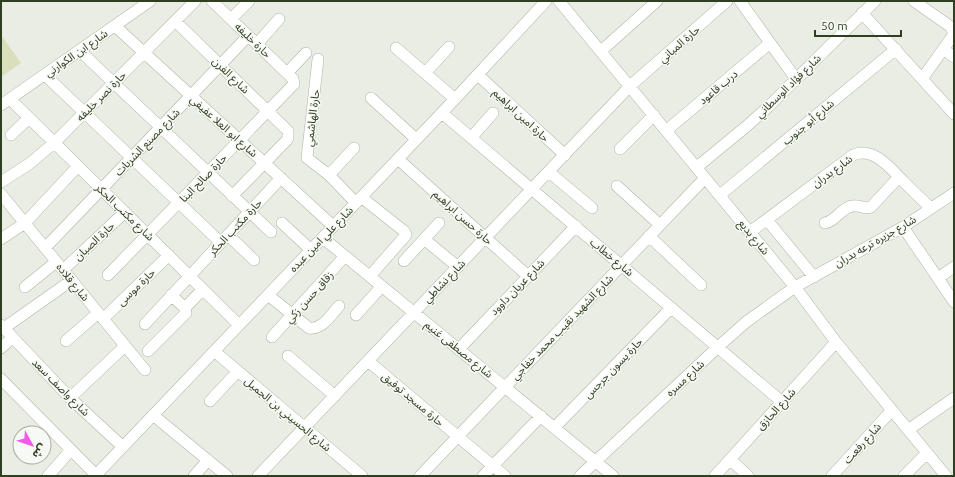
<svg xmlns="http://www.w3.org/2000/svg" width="955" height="477" font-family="Ubuntu,'Noto Sans Arabic',sans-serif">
	<rect width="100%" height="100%" fill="#e9ede3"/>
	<!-- green -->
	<path fill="#dbdebb" d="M 1,35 L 21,63 L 1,77 Z"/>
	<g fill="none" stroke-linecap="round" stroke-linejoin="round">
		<defs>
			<path id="minor" d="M 559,1 L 795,287 L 836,342 L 946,476
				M 740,1 L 796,79
				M 914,1 L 951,27 L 954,34 L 922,79
				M 862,13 L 954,114
				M 231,19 L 249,1
				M 175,21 L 288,131 L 288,138 L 287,140 L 232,196
				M 115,26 L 333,226
				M 257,44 L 279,19
				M 396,48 L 455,99
				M 943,49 L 954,57
				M 80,51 L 271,232
				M 601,51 L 657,1
				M 318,59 L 307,158 L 329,175 L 356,203
				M 287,73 L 306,53
				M 425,73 L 449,47
				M 45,75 L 220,242
				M 478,75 L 565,155
				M 371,98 L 416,139
				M 10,99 L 239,325
				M 1,105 L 150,1
				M 442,113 L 782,402
				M 667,130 L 770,43
				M 11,135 L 29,118
				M 471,138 L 493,113
				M 620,149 L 654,115
				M 398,159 L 528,276
				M 697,167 L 748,125 L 768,107 L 875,1
				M 549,172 L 592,208
				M 329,175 L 354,148
				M 1,182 L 29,164 L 54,143 L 195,1
				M 617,186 L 660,225
				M 1,194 L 145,370
				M 720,195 L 896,49
				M 361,197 L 404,231 L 406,235 L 370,276
				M 767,220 L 814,277
				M 282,223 L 311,250
				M 825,223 C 836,221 841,208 852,206 C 859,204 864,210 871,207 L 899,177
				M 903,227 L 954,302
				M 750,232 L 853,155 C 874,146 891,169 904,182 C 913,191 922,200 931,208
				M 228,235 L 254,260
				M 649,236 L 701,285
				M 323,238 L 613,476
				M 1,239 L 25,223 L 78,166
				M 424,239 L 458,267
				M 45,248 L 248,36
				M 404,261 L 439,223
				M 63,270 L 125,212
				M 108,275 L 294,84 L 293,79 L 212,1
				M 938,278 L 954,267
				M 25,287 L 56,262
				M 268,295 L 309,328 C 322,330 331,315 339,306
				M 185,308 L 203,289
				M 356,315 L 382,286
				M 103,319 L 169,255
				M 145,324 L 281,178
				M 1,325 L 70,398 L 123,447
				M 4,328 L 72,280
				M 272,337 L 345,256
				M 66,341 L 98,313
				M 1,348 L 12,338
				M 459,349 L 576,226
				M 148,351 L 186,313 L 185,308 L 171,295
				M 214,351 L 362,476
				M 288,356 L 335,396
				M 368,361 L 505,476
				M 1,379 L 97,476
				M 70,398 L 125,346
				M 210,401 L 238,371
				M 153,415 L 227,476
				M 555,427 L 671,308
				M 908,430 L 954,398
				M 730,459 L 748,476
				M 48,476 L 71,450
				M 95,476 L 455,99 L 546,1
				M 194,476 L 208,460
				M 258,476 L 630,86 L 727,1
				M 420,476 L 705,178
				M 483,476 L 541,416
				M 580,476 L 718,347 L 746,322 L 795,287 L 903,227 L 954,193
				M 715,476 L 836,342
				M 832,476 L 892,410
				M 904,476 L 927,453"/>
		</defs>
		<!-- minor casing -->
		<use href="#minor" stroke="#adb5a5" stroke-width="12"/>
		<!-- minor -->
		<use href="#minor" stroke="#fff" stroke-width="11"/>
	</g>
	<g text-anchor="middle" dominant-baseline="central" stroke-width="3" stroke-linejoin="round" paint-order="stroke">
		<!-- street labels -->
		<g font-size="11" fill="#2f3f22" stroke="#f7f9f4">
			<text transform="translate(253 40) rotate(44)">حارة خليفه</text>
			<text transform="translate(679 44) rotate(-41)">حارة المباني</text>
			<text transform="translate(76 53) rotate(-35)">شارع ابن الكوارني</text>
			<text transform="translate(231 75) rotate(44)">شارع الفرن</text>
			<text transform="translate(788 86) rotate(-44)">شارع فؤاد الوسطاني</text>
			<text transform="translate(718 87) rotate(-40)">درب قاعود</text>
			<text transform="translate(101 96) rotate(-45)">حارة نصر خليفه</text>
			<text transform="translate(521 115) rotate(43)">حارة امين ابراهيم</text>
			<text transform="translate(312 118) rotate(-83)">حارة الهاشمي</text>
			<text transform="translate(808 122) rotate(-40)">شارع أبو جنوب</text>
			<text transform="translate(224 126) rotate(42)">شارع ابو العلا عفيفي</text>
			<text transform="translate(147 142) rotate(-46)">شارع مصنع الشربات</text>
			<text transform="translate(832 171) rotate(-36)">شارع بدران</text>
			<text transform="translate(203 178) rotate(-46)">حارة صالح البنا</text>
			<text transform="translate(125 212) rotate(44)">شارع مكتب الحكر</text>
			<text transform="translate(463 217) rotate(42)">حارة حسن ابراهيم</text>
			<text transform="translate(235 227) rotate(-47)">حارة مكتب الحكر</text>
			<text transform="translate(754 237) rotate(51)">شارع بديع</text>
			<text transform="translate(321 239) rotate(-46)">شارع علي امين عبده</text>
			<text transform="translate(94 241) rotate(-43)">حارة الصبان</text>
			<text transform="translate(875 241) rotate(-30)">شارع جزيره ترعه بدران</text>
			<text transform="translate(612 257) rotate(40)">شارع خطاب</text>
			<text transform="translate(444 281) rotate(-46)">شارع نشاطي</text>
			<text transform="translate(73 282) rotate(51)">شارع قلاده</text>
			<text transform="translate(136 287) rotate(-44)">حارة موسى</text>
			<text transform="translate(517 287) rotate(-46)">شارع عريان داوود</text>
			<text transform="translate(309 297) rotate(-48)">زقاق حسن زكي</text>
			<text transform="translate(562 327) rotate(-46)">شارع الشهيد نقيب محمد خفاجي</text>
			<text transform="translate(459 349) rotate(39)">شارع مصطفى غنيم</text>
			<text transform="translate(613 368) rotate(-46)">حارة يسون جرجس</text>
			<text transform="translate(685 378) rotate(-43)">شارع مسره</text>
			<text transform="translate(61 387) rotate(45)">شارع واصف سعد</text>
			<text transform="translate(413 399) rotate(40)">حارة مسجد توفيق</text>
			<text transform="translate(776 409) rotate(-48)">شارع الحازق</text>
			<text transform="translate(288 414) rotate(40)">شارع الحسيني بن الجميل</text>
			<text transform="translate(862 443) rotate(-48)">شارع رفعت</text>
		</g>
	</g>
	<!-- border -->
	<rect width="955" height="477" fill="none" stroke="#2f3f22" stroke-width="4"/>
	<!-- north arrow -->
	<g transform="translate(32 445) rotate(130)"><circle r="19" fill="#f7f9f4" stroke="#a7afa0"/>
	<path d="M0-3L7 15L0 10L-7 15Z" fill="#f45ae8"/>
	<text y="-6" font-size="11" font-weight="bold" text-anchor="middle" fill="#2f3f22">ش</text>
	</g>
	<!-- scale -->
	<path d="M815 30v6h86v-6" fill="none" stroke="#2f3f22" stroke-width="2"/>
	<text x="821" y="30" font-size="12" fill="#2f3f22" stroke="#f7f9f4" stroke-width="3" paint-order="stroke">50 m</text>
</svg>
